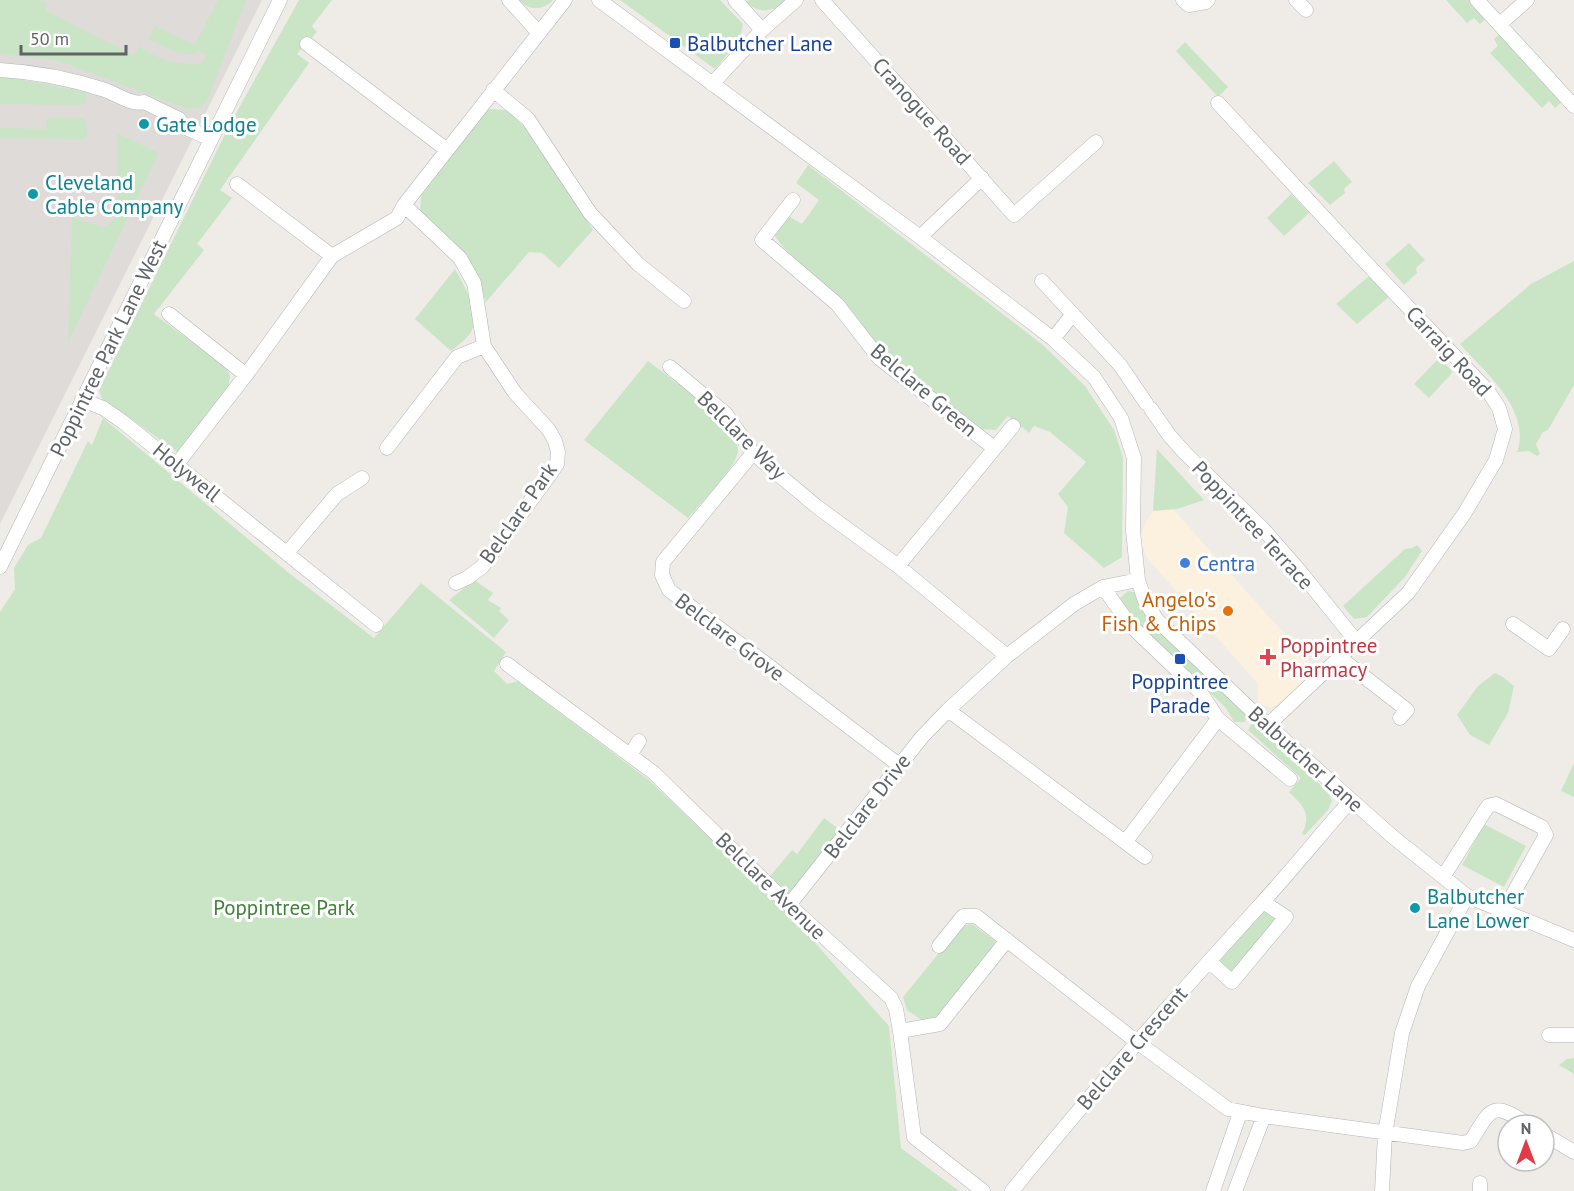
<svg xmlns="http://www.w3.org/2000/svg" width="1574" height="1191" font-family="'PT Sans',sans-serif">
	<rect width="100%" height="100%" fill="#efece7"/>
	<!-- commercial -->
	<path fill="#fcf1df" d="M 1172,508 L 1315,668 L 1312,677 L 1284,702 L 1270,708 L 1258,702 L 1258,684 L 1147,558 L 1140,539 L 1145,524 L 1153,511 Z"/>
	<!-- industrial -->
	<path fill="#dedbd9" d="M 0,0 L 262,0 L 0,524 Z"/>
	<!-- green -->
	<path fill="#cae5c5" d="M 0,0 L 40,0 L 48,3 L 45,10 L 134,56 L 139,46 C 155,58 180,67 200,64 L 207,55 L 200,51 C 183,60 164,46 148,39 L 155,26 L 195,45 L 218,0 L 246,0 L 207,101 L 200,108 L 188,109 L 56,60 L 0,54 Z
		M 299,0 L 332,0 L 312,26 L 317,32 L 297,54 L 309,63 L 220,190 L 232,198 L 197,244 L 204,250 L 154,314 L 226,367 L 230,376 L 228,393 L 178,453 L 123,413 L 103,402 L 99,390 L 230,124 Z
		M 519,0 L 553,0 C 543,11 529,11 519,0 Z
		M 620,0 L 720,0 L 743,24 L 741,34 L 737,43 L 715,69 Z
		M 749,0 L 787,0 C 774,12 760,15 746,2 Z
		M 1446,0 L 1471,0 L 1487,18 L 1480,24 L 1474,18 L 1467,23 Z
		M 1502,32 L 1563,101 L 1555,108 L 1549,101 L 1542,108 L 1490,53 L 1498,46 L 1494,39 Z
		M 1185,42 L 1228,87 L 1218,97 L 1176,51 Z
		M 0,76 L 85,92 L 86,103 L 81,105 L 0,104 Z
		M 490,109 L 507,110 L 535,138 L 593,230 L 559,268 L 542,253 L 529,252 L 486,302 L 473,268 L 420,213 L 421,196 L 484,112 Z
		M 47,118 L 82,118 L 86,122 L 87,135 L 84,139 L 0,138 L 0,128 L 46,129 Z
		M 117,133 L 159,153 L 68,342 L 72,217 L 103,228 L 117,217 Z
		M 1334,161 L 1352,182 L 1344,189 L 1345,193 L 1330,205 L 1308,183 Z
		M 808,165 L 1043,345 L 1085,386 L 1114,430 L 1123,457 L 1122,557 L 1104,568 L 1064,533 L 1068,507 L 1058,494 L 1086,462 L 1050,432 L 1034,426 L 1029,433 L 1008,416 L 996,430 L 979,429 L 934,395 L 877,346 L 860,321 L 784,248 L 774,235 L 787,215 L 802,224 L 819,200 L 796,183 Z
		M 1291,194 L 1309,213 L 1284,236 L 1267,218 Z
		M 1409,243 L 1425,260 L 1416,268 L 1417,273 L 1404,285 L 1385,264 Z
		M 1574,261 L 1574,385 L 1548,430 L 1543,432 L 1536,444 L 1540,454 L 1537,456 L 1529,451 L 1517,452 C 1532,411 1485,372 1460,344 L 1531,284 Z
		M 455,269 C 464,285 483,318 469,335 C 464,341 457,346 451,351 L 415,319 Z
		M 1369,276 L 1390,296 L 1357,324 L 1336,304 Z
		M 1439,358 L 1453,372 L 1429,398 L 1414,384 Z
		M 648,361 L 678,384 L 683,385 C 697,398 741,432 738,452 C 736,467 699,505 688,518 L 584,440 Z
		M 103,418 L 289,573 L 374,638 L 421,583 L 506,652 L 494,671 L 507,684 L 518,681 L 650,781 L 784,908 L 889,1026 L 901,1148 L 959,1191 L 0,1191 L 0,612 L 15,589 L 14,568 L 28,545 L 41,538 L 88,441 L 92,445 Z
		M 1157,449 L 1204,500 L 1177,509 L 1153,511 Z
		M 1417,545 L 1422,551 L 1405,577 L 1367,617 L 1354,619 L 1343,606 L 1405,549 L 1412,548 Z
		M 474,580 L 493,593 L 488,600 L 501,608 L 499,611 L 509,620 L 494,638 L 449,600 Z
		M 1128,591 L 1135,592 L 1250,716 L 1244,722 L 1234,722 L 1226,708 L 1123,608 L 1119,599 Z
		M 1495,673 L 1503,677 L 1514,686 L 1508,713 L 1489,745 L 1470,735 L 1457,715 L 1478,686 Z
		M 1253,722 L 1327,791 L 1332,801 L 1328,810 L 1305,835 L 1302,834 C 1312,813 1303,806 1289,792 L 1301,778 L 1248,730 Z
		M 1574,763 L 1574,797 L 1561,791 Z
		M 824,818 L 844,833 L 790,902 L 766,881 L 792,850 L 797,854 Z
		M 1484,824 L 1526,846 L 1504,887 L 1462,865 Z
		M 1265,898 L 1286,917 L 1232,982 L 1209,961 Z
		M 972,924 L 995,941 L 991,953 L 942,1015 L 923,1021 L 907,1010 L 903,997 L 961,926 Z
		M 1574,1058 L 1574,1074 L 1559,1065 L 1567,1059 Z"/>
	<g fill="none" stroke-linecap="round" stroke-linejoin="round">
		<defs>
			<path id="minor" d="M 509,0 L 538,32
				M 599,0 L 920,237 L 1053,339 L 1094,377 L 1121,418 L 1134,458 L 1133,530 L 1138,580 L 1145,601 L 1157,620 L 1250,709 L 1330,781 L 1393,837 L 1467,896 L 1574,940
				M 735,0 L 762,30
				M 822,0 L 1014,215 L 1096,142
				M 1183,0 L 1189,5 L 1206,2 L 1208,0
				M 1296,0 L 1306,10
				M 1477,0 L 1574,106
				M 1500,24 L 1527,0
				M 307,44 L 447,150
				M 0,70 C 36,72 71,79 105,90 C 117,94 132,106 144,102 L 179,119 L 184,127
				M 712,84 L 762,30 L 796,0
				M 493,90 L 528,119 L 590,213 L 638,264 L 684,301
				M 1218,103 L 1369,266 L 1488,391 L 1499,408 L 1505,429 L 1496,460 L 1464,514 L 1408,593 L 1268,725
				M 177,127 L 184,127 L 211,139
				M 237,184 L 332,256
				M 793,200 L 762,240 L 837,304 L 879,358 L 994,448
				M 404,205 L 460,258 L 474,283 L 484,346 L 515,393 L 549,430 L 555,441 L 558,452 L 557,464 L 551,473 L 482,567 L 467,578 L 456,583
				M 920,237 L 982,178
				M 1042,281 L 1120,365 L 1146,403
				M 169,314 L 246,375
				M 1053,339 L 1073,314
				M 670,367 L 726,414 L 753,453 L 816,506 L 898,566 L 1007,656
				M 82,400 L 103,408 L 123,422 L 376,625
				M 1151,409 L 1169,435 L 1185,453 L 1263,529 L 1298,569 L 1356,641
				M 387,448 L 457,357 L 484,346
				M 753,453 L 663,562 L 662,575 L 669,590 L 899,765
				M 177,464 L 246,375 L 332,256 L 397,218 L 404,205 L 565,0
				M 287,553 L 337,494 L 362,478
				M 898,566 L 1013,426
				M 0,567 L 280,0
				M 1103,587 L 1130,625 L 1201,693 L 1218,719 L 1290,779
				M 1513,624 L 1549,649 L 1563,629
				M 1339,657 L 1407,710 L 1400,718
				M 507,664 L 654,773 L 789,905 L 891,998 L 896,1009 L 900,1031 L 940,1024 L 1007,940
				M 948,710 L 1145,857
				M 630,755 L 639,741
				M 1126,841 L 1218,719
				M 1443,877 L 1488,806 L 1496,804 L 1542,827 L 1546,835 L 1504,910
				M 789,905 L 922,737 L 948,710 L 1007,656 L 1074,604 L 1103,587 L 1138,580
				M 939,946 L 963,916 L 976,916 L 1137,1042 L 1228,1109 L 1264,1116 L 1463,1143 L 1471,1141 C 1493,1105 1492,1102 1530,1125
				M 1209,961 L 1232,982 L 1286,917 L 1263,902
				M 900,1031 L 914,1137 L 983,1191
				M 1549,1035 L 1574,1035
				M 1544,1134 L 1574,1152
				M 1012,1191 C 1092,1092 1176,997 1261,904 C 1292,870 1321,834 1351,800
				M 1213,1191 L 1240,1113
				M 1235,1191 L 1264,1116
				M 1382,1191 L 1385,1134 L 1402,1033 L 1418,986 L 1467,896
				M 1480,1191 L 1480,1183"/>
		</defs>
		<!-- minor casing -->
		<use href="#minor" stroke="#b2b5b8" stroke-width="15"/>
		<!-- minor -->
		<use href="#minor" stroke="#fff" stroke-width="14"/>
	</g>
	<!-- markers -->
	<g fill="#1a4fb4" stroke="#fff" stroke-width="2">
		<rect x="669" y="37" width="12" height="12" rx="3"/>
		<rect x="1174" y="653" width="12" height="12" rx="3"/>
	</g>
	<g fill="#0f9aa8" stroke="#fff" stroke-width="2">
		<circle cx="144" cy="124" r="6"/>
		<circle cx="33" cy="194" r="6"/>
		<circle cx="1415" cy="908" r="6"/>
	</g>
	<circle fill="#3f7fe0" stroke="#fff" stroke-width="2" cx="1185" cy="563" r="6"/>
	<circle fill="#e8710a" stroke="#fff" stroke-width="2" cx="1228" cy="611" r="6"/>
	<path fill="#e0444e" stroke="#fff" stroke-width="2" d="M1265 648h6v6h6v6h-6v6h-6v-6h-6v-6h6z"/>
	<g text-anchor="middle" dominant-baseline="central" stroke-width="6" stroke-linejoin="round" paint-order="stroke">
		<!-- transit labels -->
		<g font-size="21" fill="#164399" stroke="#fff" text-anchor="start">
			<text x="687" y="43">Balbutcher Lane</text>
			<text x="1180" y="681" text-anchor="middle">Poppintree<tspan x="1180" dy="24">Parade</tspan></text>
		</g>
		<!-- street labels -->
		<g font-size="21" fill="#5e6366" stroke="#fff">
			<text transform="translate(922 111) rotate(48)">Cranogue Road</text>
			<text transform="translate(108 348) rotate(-64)">Poppintree Park Lane West</text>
			<text transform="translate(1449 351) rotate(47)">Carraig Road</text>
			<text transform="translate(924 390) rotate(40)">Belclare Green</text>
			<text transform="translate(742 435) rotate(45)">Belclare Way</text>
			<text transform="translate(187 472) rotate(39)">Holywell</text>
			<text transform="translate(518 513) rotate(-55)">Belclare Park</text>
			<text transform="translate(1253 525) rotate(47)">Poppintree Terrace</text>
			<text transform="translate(730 637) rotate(37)">Belclare Grove</text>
			<text transform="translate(1306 759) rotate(42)">Balbutcher Lane</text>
			<text transform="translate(867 806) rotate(-52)">Belclare Drive</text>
			<text transform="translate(771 886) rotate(44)">Belclare Avenue</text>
			<text transform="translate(1132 1048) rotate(-49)">Belclare Crescent</text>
		</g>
		<!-- culture labels -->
		<g font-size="21" fill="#0d838f" stroke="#fff" text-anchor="start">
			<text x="156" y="124">Gate Lodge</text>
			<text x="45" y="182">Cleveland<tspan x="45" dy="24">Cable Company</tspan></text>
			<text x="1427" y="896">Balbutcher<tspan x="1427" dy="24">Lane Lower</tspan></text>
		</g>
		<!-- shop labels -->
		<g font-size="21" fill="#366cbe" stroke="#fff" text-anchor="start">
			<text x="1197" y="563">Centra</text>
		</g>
		<!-- food labels -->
		<g font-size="21" fill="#c56008" stroke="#fff" text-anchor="end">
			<text x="1216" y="599">Angelo's<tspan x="1216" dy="24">Fish &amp; Chips</tspan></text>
		</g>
		<!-- health labels -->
		<g font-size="21" fill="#be3a42" stroke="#fff" text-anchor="start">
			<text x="1280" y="645">Poppintree<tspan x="1280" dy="24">Pharmacy</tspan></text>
		</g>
		<!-- park labels -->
		<g font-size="21" fill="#408239" stroke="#fff">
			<text x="284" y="907">Poppintree Park</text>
		</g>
	</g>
	<!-- north arrow -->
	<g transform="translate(1526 1143)"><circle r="28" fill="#ffffff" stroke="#bfc1c2" stroke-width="1.5"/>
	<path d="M0-4.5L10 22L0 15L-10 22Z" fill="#e13b48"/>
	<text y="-9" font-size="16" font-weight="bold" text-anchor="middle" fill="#5e6366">N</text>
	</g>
	<!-- scale -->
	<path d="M21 45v9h105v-9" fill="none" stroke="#5e6366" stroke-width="3"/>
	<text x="30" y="45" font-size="18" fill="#5e6366" stroke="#ffffff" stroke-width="4.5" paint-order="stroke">50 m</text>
</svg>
